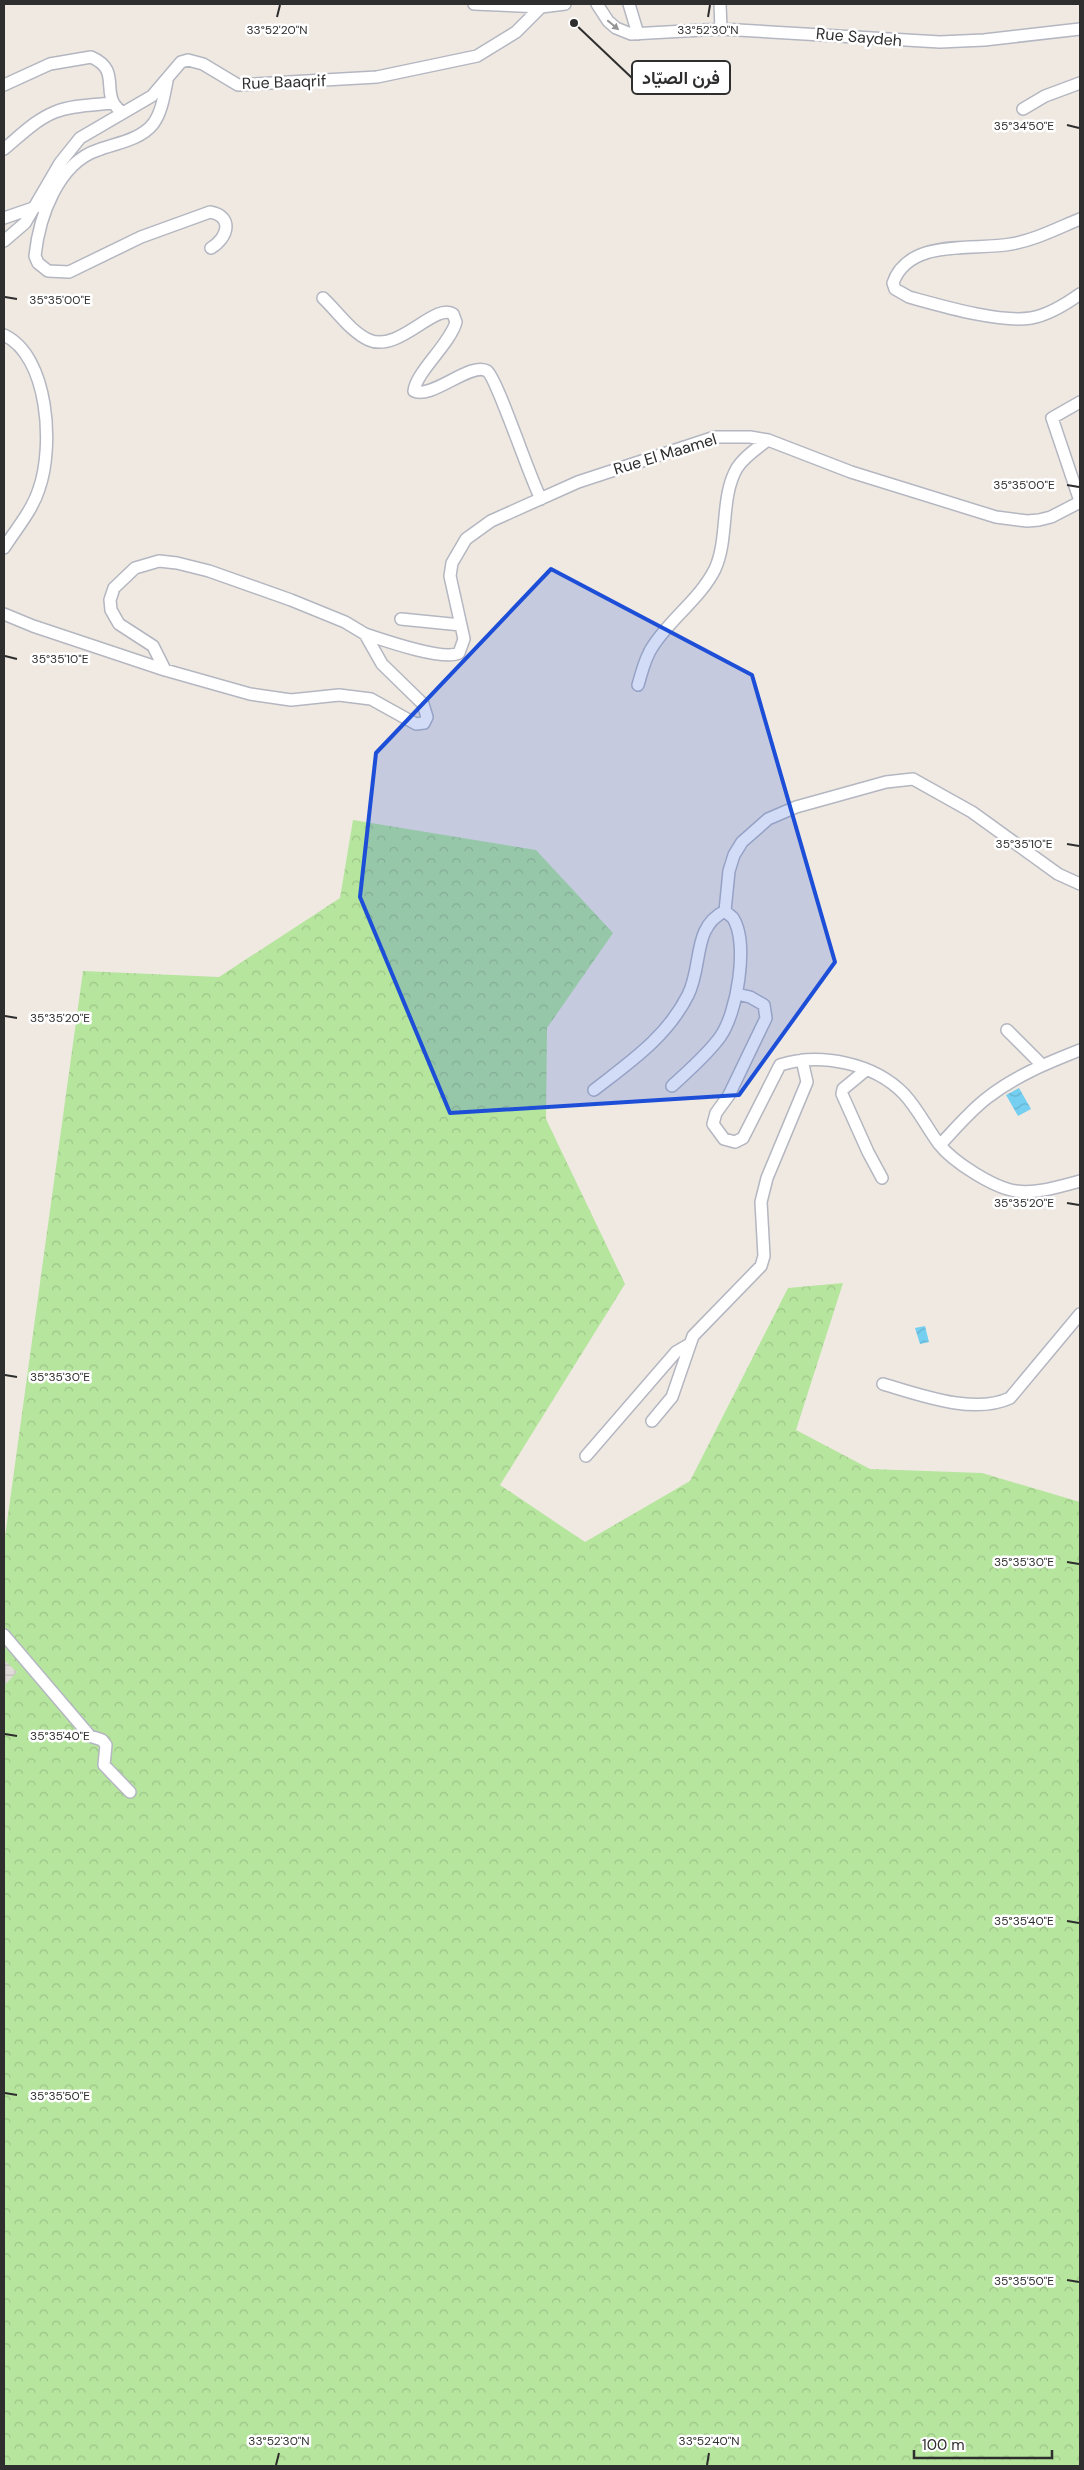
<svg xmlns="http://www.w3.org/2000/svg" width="1084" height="2470" font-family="'DM Sans',Vazirmatn,sans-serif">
	<defs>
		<pattern id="forest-crowns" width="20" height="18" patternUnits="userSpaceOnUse" patternTransform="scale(1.25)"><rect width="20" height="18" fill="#b6e59e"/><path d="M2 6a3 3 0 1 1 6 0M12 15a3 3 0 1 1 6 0" fill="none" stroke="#9dc588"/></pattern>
		<pattern id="plaza-grid" width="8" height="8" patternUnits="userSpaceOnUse" patternTransform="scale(1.25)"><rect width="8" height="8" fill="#dfdcd8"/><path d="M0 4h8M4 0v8" fill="none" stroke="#c0bdba"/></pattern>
		<pattern id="water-waves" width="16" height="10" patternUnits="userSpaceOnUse" patternTransform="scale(1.25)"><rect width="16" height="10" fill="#75cff0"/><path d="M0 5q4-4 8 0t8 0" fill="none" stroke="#66b2ce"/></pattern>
	</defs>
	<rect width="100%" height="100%" fill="#efe9e1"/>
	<!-- forest -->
	<path fill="url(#forest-crowns)" d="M 353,820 L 536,850 L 613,933 L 547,1028 L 546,1119 L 625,1284 L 500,1485 L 585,1542 L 690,1481 L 788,1288 L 843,1283 L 796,1430 L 870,1469 L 982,1473 L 1080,1502 L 1080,2466 L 4,2466 L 4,1544 L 83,971 L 219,977 L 340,898 Z"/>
	<!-- plaza -->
	<path fill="url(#plaza-grid)" d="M 4,1660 L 17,1672 L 4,1686 Z"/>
	<!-- water -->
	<path fill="url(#water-waves)" d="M 1019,1088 L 1031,1109 L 1018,1116 L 1006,1095 Z
		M 925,1326 L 929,1342 L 920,1344 L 915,1328 Z"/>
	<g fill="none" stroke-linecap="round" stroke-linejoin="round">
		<defs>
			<path id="minor" d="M 474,4 L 541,7 L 565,4
				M 597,4 L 608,21 L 616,28 L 631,34 L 721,29 L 940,42 L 984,40 L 1080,29
				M 629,4 L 638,34
				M 720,4 L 721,29
				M 167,81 C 164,95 162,112 153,124 C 140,140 117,143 98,150 C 58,163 39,217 35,256 L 38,263 L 48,271 L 69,272 L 141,237 L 210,212 C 234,216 228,238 211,248
				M 4,85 L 50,64 L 91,57 C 119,69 104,88 114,104 C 116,107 119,110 122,112
				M 1023,109 L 1045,96 L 1080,83
				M 4,149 C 20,136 35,120 55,112 C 72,105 94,105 113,103
				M 4,218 L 36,207
				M 1080,219 C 1058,228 1035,240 1011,244 C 976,251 909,237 893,283 L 895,289 L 909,297 C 942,306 999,323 1031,318 C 1049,315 1066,304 1080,294
				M 4,241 L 25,223 L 60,163 L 80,138 L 152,96 L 181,62 L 188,60 L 203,64 L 238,85 L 377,77 L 477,56 L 516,32 L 541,7
				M 323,298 C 337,311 351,332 369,340 C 399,353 435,302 453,314 L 456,322 C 450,344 416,372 414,391 C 431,400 471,361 487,371 C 497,378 530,479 541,499
				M 4,335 C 49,356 54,447 39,489 C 32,511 16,529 4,548
				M 1080,402 L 1052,418 L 1080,501
				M 4,614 L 33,626 L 165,670 L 250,694 L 291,700 L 339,695 L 371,699 L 416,724 L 424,723 L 427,717 L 423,704 L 382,664 L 365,634 L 345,622 L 291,600 L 209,571 L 177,563 L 159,561 L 135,568 L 114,588 L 110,600 L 111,610 L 119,624 L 153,646 L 165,670
				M 401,619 L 461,625
				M 365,634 C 383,640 443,661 459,653 L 464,639 L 450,576 L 452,563 L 466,539 L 491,521 L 578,482 L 715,437 L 750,437 L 768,440 L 851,472 L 996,517 L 1027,521 L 1039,520 L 1051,517 L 1080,502
				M 638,685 C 642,672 645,657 653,646 C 671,618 700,599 715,569 C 729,538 720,497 737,468 C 744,457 757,448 768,440
				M 737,994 L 750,997 L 764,1005 L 766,1018 L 729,1095 L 716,1113 L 713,1124 L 724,1139 L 735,1142 L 743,1138 L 780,1065 C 820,1052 874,1063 904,1094 C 918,1109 927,1128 939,1144 C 953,1162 994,1188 1016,1191 C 1037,1194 1061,1186 1080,1181
				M 1007,1030 L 1042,1065
				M 866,1070 L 843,1089 L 842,1094 L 868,1152 L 882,1178
				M 672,1086 C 688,1071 707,1055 720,1037 C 737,1014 749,943 733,918 C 731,916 727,913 725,911 L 729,871 L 734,855 L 742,842 L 768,819 L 796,807 L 886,782 L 913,779 L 972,812 L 1058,874 L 1080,884
				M 594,1090 C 630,1062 667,1037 688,995 C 703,965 692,927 725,911
				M 940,1145 C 955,1129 970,1111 987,1098 C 1015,1076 1047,1063 1080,1050
				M 883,1384 C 920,1395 974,1415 1010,1398 L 1080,1314
				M 652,1421 L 672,1397 L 693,1336 L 761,1266 L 764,1256 L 761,1202 L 767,1178 L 807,1082 L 802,1060
				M 586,1456 L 676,1352 L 688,1345
				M 4,1635 L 90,1736 L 102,1740 L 106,1745 L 104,1765 L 130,1792"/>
		</defs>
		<!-- minor casing -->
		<use href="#minor" stroke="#b4b7c1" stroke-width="14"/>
		<!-- minor -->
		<use href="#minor" stroke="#fff" stroke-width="11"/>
	</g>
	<!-- one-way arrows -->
	<defs><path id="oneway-solid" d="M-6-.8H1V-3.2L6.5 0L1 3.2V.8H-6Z" transform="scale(1.25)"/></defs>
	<use fill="#969696" href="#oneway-solid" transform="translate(613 25) rotate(40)"/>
	<!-- marked area -->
	<path fill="#1d4ed8" fill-opacity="0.2" stroke="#1d4ed8" stroke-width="4" stroke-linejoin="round" d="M 551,569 L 752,675 L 835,962 L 739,1095 L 450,1113 L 360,897 L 376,753 Z"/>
	<!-- ticks -->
	<path fill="none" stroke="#2e2e2e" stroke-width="2" d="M 277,17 L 280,5M 708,17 L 710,5M 1067,125 L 1079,128M 5,297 L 17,299M 1067,485 L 1079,487M 5,656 L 17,659M 1067,844 L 1079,846M 5,1016 L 17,1018M 1067,1203 L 1079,1205M 5,1375 L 17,1377M 1067,1562 L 1079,1564M 5,1734 L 17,1736M 1067,1921 L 1079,1923M 5,2093 L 17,2095M 1067,2280 L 1079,2282M 276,2465 L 279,2453M 707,2465 L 709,2453"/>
	<g text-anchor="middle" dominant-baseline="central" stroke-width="5" stroke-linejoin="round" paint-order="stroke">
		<!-- street labels -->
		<g font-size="16" fill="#2e2e2e" stroke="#fff">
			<text transform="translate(859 37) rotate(5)">Rue Saydeh</text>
			<text transform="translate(284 82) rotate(-2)">Rue Baaqrif</text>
			<text transform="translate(665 454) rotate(-17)">Rue El Maamel</text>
		</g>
	</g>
	<g font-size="12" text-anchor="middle" fill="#2e2e2e" stroke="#fff" stroke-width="5" stroke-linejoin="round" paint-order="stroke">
		<text x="277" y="34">33°52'20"N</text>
		<text x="708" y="34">33°52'30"N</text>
		<text x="1024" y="130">35°34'50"E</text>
		<text x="60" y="304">35°35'00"E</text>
		<text x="1024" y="489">35°35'00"E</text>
		<text x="60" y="663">35°35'10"E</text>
		<text x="1024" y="848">35°35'10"E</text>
		<text x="60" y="1022">35°35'20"E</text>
		<text x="1024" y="1207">35°35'20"E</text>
		<text x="60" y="1381">35°35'30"E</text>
		<text x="1024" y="1566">35°35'30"E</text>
		<text x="60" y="1740">35°35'40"E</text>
		<text x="1024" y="1925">35°35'40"E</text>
		<text x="60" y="2100">35°35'50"E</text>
		<text x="1024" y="2285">35°35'50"E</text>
		<text x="279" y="2445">33°52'30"N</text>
		<text x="709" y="2445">33°52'40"N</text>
	</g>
	<!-- callouts -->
	<path fill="none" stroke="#2e2e2e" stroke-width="2" d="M574 23L632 78"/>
	<circle fill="#2e2e2e" stroke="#fff" stroke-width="2" cx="574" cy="23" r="5"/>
	<rect fill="#fff" stroke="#2e2e2e" stroke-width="2" x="632" y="61" width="98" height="33" rx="5"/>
	<g font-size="18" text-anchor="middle" font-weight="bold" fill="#2e2e2e">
		<text x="681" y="84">فرن الصيّاد</text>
	</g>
	<!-- border -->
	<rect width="1084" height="2470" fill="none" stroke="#2e2e2e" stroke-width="10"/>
	<!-- scale -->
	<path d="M914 2450v8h138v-8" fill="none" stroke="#2e2e2e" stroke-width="2.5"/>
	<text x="922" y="2450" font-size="15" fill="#2e2e2e" stroke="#ffffff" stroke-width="4" paint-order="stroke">100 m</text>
</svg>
